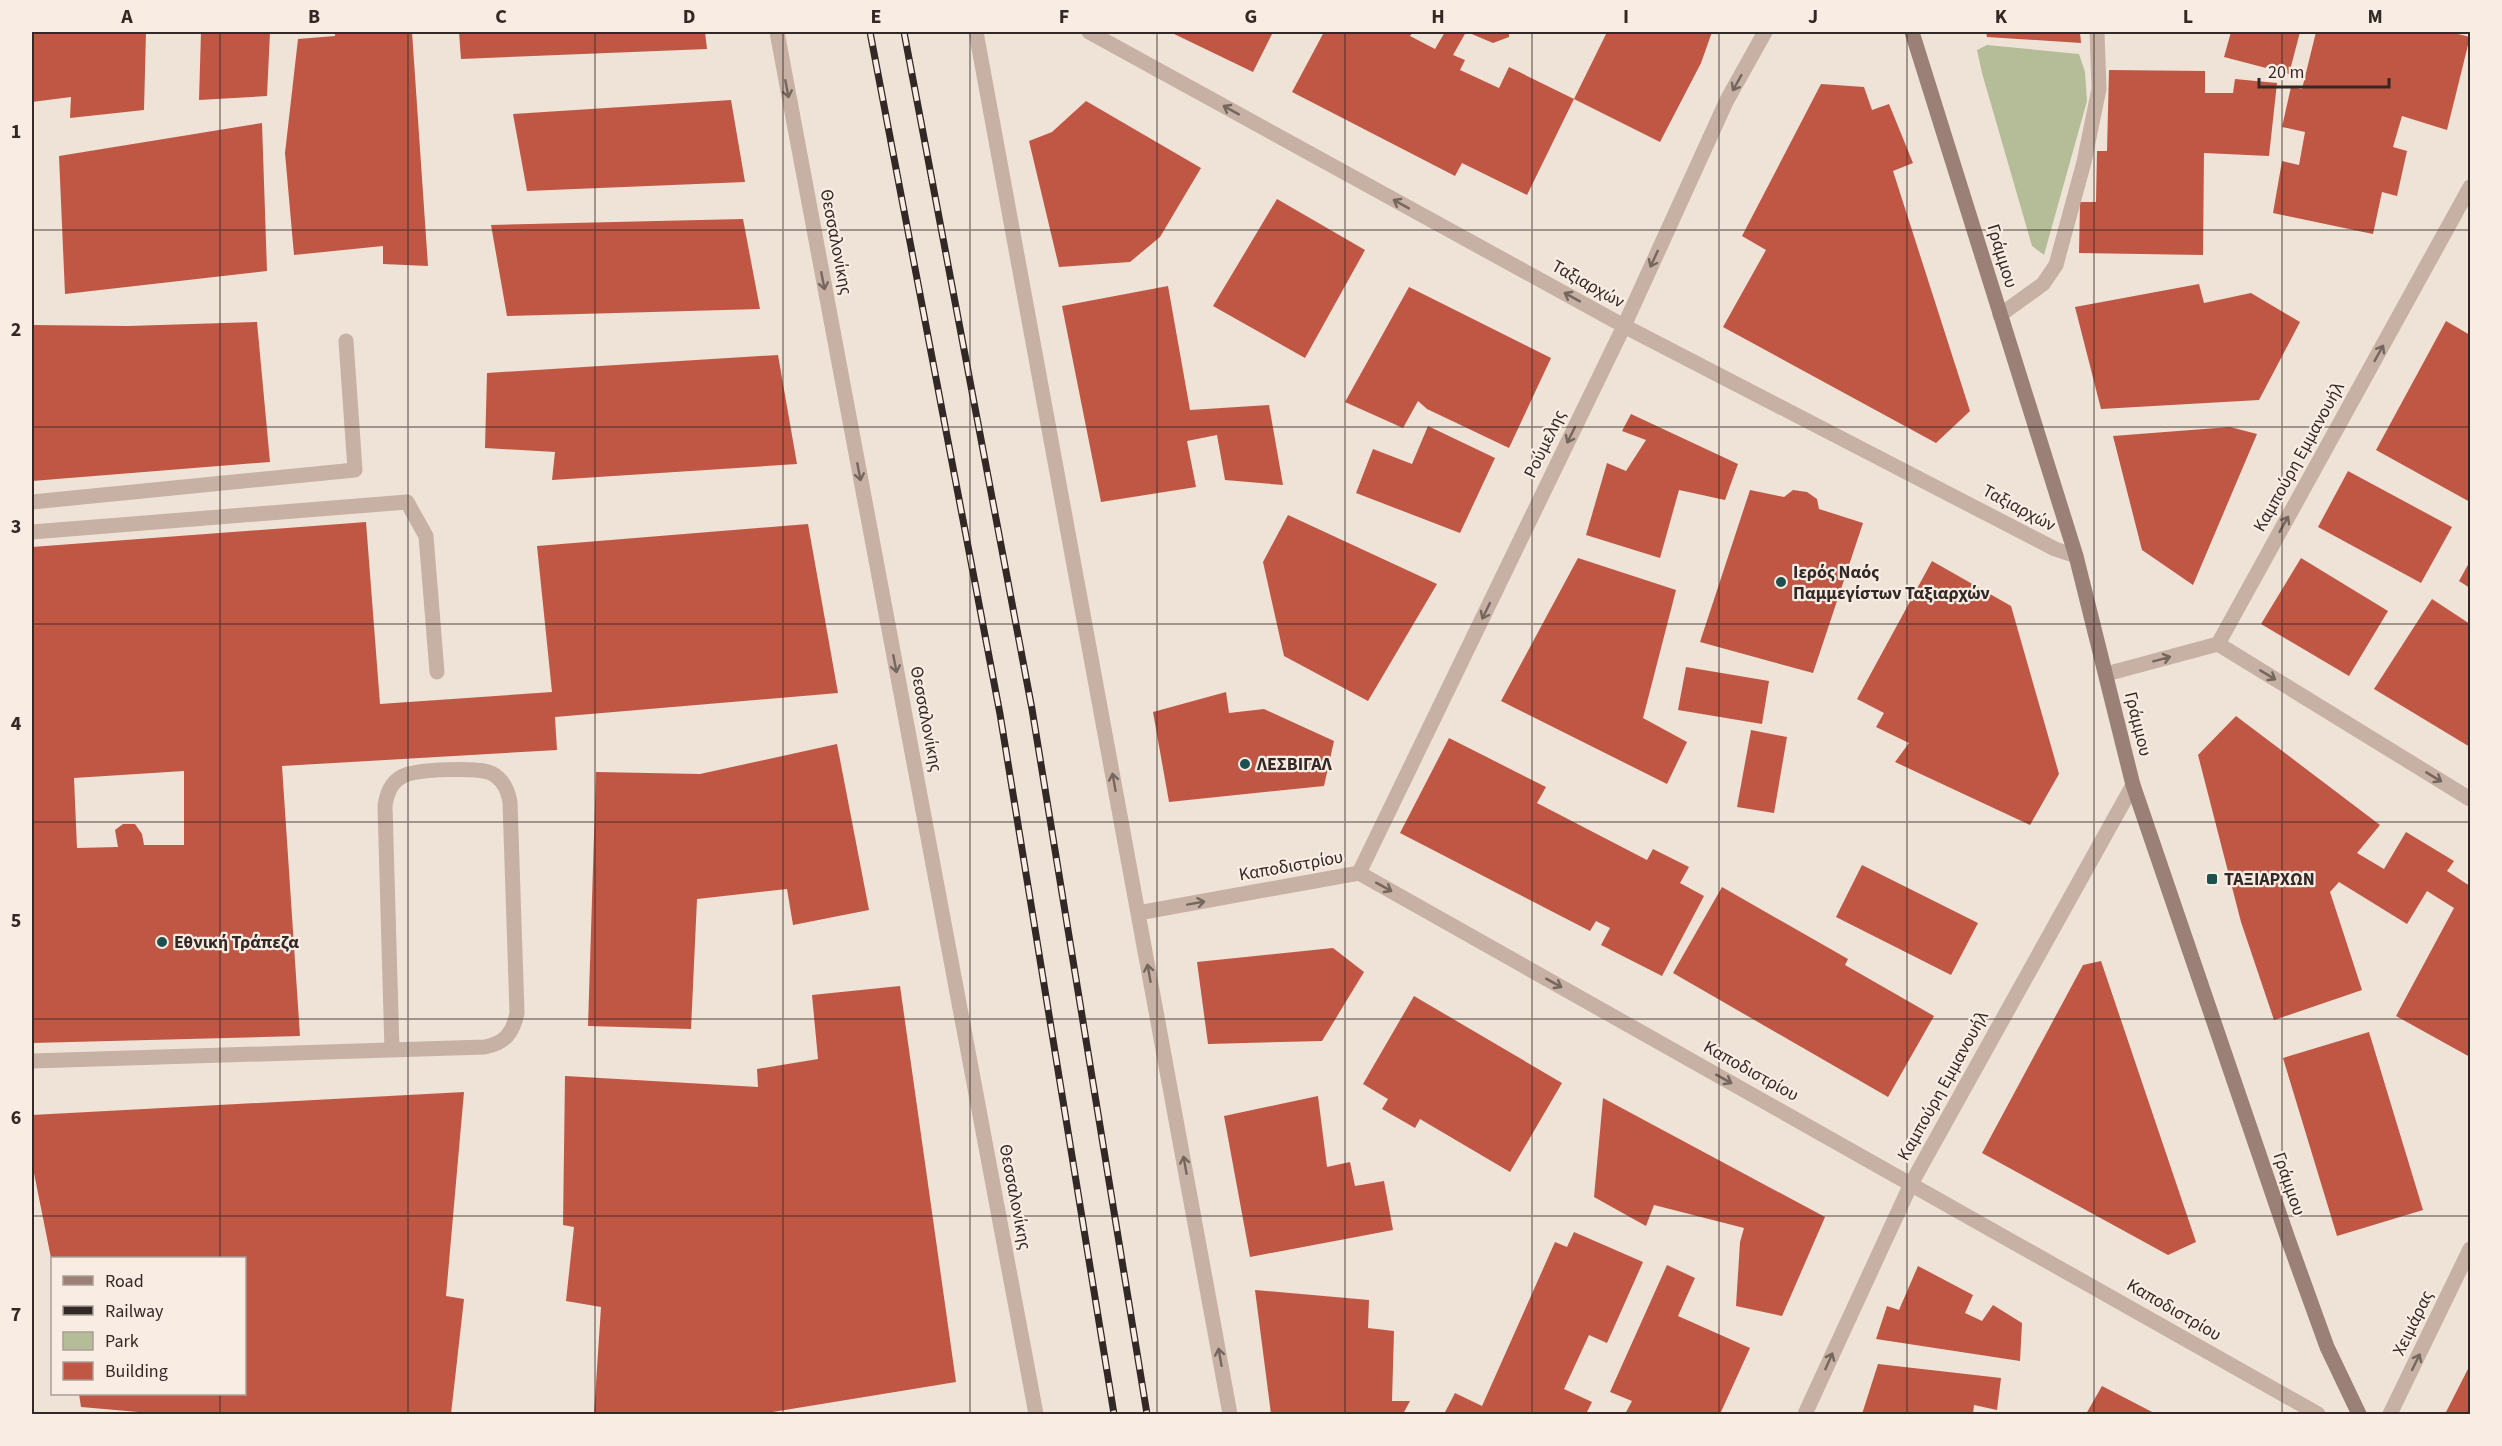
<svg xmlns="http://www.w3.org/2000/svg" width="2502" height="1446" font-family="'Source Sans 3',sans-serif">
	<rect width="100%" height="100%" fill="#efe2d7"/>
	<!-- green -->
	<path fill="#b4bd98" d="M 1987,45 L 2079,54 L 2085,72 L 2087,101 L 2044,255 L 2032,246 L 1982,73 L 1977,50 Z"/>
	<!-- building -->
	<path fill="#c05744" fill-rule="evenodd" d="M 32,32 L 146,32 L 144,110 L 70,118 L 71,97 L 32,102 Z
		M 201,32 L 270,32 L 267,96 L 199,100 Z
		M 335,32 L 412,32 L 428,266 L 383,264 L 383,246 L 294,255 L 285,153 L 298,39 L 335,36 Z
		M 459,32 L 705,32 L 707,49 L 461,59 Z
		M 1170,32 L 1273,32 L 1253,72 Z
		M 1324,32 L 1413,32 L 1410,36 L 1435,49 L 1445,32 L 1466,32 L 1453,55 L 1465,60 L 1460,70 L 1499,88 L 1509,67 L 1574,99 L 1527,195 L 1462,163 L 1455,176 L 1292,92 Z
		M 1467,32 L 1509,32 L 1509,37 L 1493,43 Z
		M 1607,32 L 1712,32 L 1701,63 L 1660,142 L 1574,99 Z
		M 1986,32 L 2080,32 L 2081,43 L 1987,37 Z
		M 2231,32 L 2300,32 L 2289,74 L 2224,57 Z
		M 2316,32 L 2450,32 L 2470,37 L 2447,130 L 2402,116 L 2393,147 L 2407,151 L 2397,196 L 2382,192 L 2373,234 L 2273,213 L 2282,161 L 2299,165 L 2305,132 L 2282,127 L 2291,87 L 2302,89 Z
		M 2109,70 L 2205,71 L 2205,93 L 2233,93 L 2235,79 L 2277,83 L 2269,156 L 2204,153 L 2203,255 L 2079,253 L 2080,202 L 2096,202 L 2097,151 L 2107,151 Z
		M 1821,84 L 1864,87 L 1872,110 L 1889,104 L 1913,163 L 1893,171 L 1970,411 L 1936,443 L 1723,327 L 1766,250 L 1742,236 Z
		M 731,100 L 745,182 L 527,191 L 513,114 Z
		M 1086,101 L 1201,168 L 1160,237 L 1130,262 L 1059,267 L 1029,141 L 1052,132 Z
		M 262,123 L 267,271 L 65,294 L 59,156 Z
		M 1277,199 L 1365,250 L 1305,358 L 1213,306 Z
		M 743,219 L 760,309 L 507,316 L 491,225 Z
		M 2199,284 L 2204,303 L 2251,293 L 2300,322 L 2259,400 L 2101,409 L 2075,307 Z
		M 1168,286 L 1190,410 L 1269,405 L 1283,485 L 1225,480 L 1217,435 L 1187,441 L 1196,487 L 1101,502 L 1062,306 Z
		M 1409,287 L 1551,358 L 1509,448 L 1427,409 L 1418,401 L 1403,428 L 1345,402 Z
		M 2446,321 L 2470,335 L 2470,502 L 2376,450 Z
		M 257,322 L 270,462 L 32,481 L 32,325 L 128,326 Z
		M 778,355 L 797,464 L 552,480 L 555,452 L 485,448 L 487,373 Z
		M 1631,414 L 1738,464 L 1725,500 L 1679,490 L 1660,558 L 1586,535 L 1607,463 L 1626,471 L 1646,440 L 1622,431 Z
		M 1428,426 L 1495,458 L 1460,533 L 1356,493 L 1373,449 L 1412,464 Z
		M 2230,427 L 2257,434 L 2193,585 L 2142,550 L 2113,436 Z
		M 2348,471 L 2452,527 L 2421,583 L 2318,527 Z
		M 1750,490 L 1784,497 L 1793,490 L 1807,492 L 1817,499 L 1819,509 L 1863,523 L 1813,673 L 1700,642 Z
		M 1288,515 L 1437,584 L 1368,701 L 1284,656 L 1263,562 Z
		M 366,522 L 380,704 L 552,692 L 537,546 L 808,524 L 838,693 L 555,717 L 557,750 L 282,766 L 300,1036 L 32,1043 L 32,547 ZM 184,771 L 184,845 L 144,845 L 142,834 L 135,824 L 123,824 L 115,830 L 118,847 L 77,848 L 74,778 Z
		M 1578,558 L 1676,590 L 1643,718 L 1687,742 L 1667,784 L 1501,701 Z
		M 2301,558 L 2388,611 L 2349,676 L 2261,624 Z
		M 1932,561 L 2011,606 L 2059,774 L 2030,825 L 1895,762 L 1909,743 L 1876,727 L 1884,713 L 1857,699 Z
		M 2470,561 L 2470,588 L 2459,581 Z
		M 2432,599 L 2470,624 L 2470,747 L 2374,689 Z
		M 1686,667 L 1769,681 L 1762,724 L 1678,710 Z
		M 1226,692 L 1229,713 L 1264,709 L 1334,741 L 1324,786 L 1169,802 L 1153,712 Z
		M 2236,716 L 2380,825 L 2357,853 L 2384,869 L 2406,832 L 2454,861 L 2447,871 L 2470,886 L 2470,1057 L 2396,1016 L 2454,908 L 2427,891 L 2407,924 L 2339,882 L 2330,892 L 2362,990 L 2274,1020 L 2241,922 L 2198,755 Z
		M 1751,730 L 1787,737 L 1774,813 L 1737,807 Z
		M 1449,738 L 1546,787 L 1537,803 L 1647,860 L 1653,849 L 1689,867 L 1680,883 L 1704,896 L 1662,976 L 1601,945 L 1610,928 L 1596,921 L 1590,931 L 1400,833 Z
		M 837,744 L 869,910 L 793,925 L 787,889 L 697,899 L 691,1029 L 588,1026 L 596,772 L 700,774 Z
		M 1862,865 L 1978,923 L 1951,975 L 1836,917 Z
		M 1722,887 L 1848,959 L 1845,965 L 1934,1016 L 1888,1097 L 1673,973 Z
		M 1333,948 L 1364,972 L 1322,1041 L 1208,1044 L 1197,962 Z
		M 2101,961 L 2196,1242 L 2168,1255 L 1982,1153 L 2083,965 Z
		M 900,986 L 956,1382 L 761,1414 L 594,1414 L 601,1307 L 566,1301 L 574,1227 L 563,1225 L 565,1076 L 758,1087 L 757,1069 L 818,1059 L 812,995 Z
		M 1414,996 L 1562,1083 L 1510,1172 L 1420,1119 L 1415,1128 L 1382,1109 L 1388,1099 L 1363,1084 Z
		M 2369,1032 L 2423,1210 L 2337,1236 L 2283,1058 Z
		M 464,1092 L 446,1296 L 464,1299 L 451,1414 L 161,1414 L 81,1407 L 79,1394 L 244,1394 L 244,1258 L 51,1258 L 32,1163 L 32,1115 Z
		M 1318,1096 L 1327,1167 L 1350,1162 L 1355,1186 L 1384,1181 L 1393,1230 L 1250,1257 L 1224,1116 Z
		M 1603,1098 L 1825,1217 L 1782,1316 L 1736,1306 L 1740,1242 L 1744,1228 L 1654,1205 L 1646,1226 L 1594,1197 Z
		M 1574,1232 L 1643,1262 L 1607,1343 L 1589,1335 L 1564,1389 L 1592,1402 L 1586,1414 L 1444,1414 L 1455,1393 L 1482,1406 L 1555,1242 L 1567,1247 Z
		M 1667,1265 L 1695,1278 L 1678,1316 L 1750,1348 L 1720,1414 L 1625,1414 L 1632,1401 L 1610,1392 Z
		M 1918,1266 L 1973,1295 L 1965,1313 L 1982,1321 L 1993,1305 L 2022,1323 L 2020,1361 L 1876,1339 L 1887,1306 L 1899,1310 Z
		M 1255,1290 L 1369,1300 L 1368,1328 L 1394,1331 L 1392,1401 L 1410,1401 L 1403,1414 L 1271,1414 Z
		M 1878,1364 L 2001,1378 L 1997,1410 L 1974,1405 L 1973,1414 L 1862,1414 Z
		M 2470,1365 L 2470,1414 L 2445,1414 Z
		M 2102,1386 L 2156,1414 L 2086,1414 Z"/>
	<g fill="none" stroke-linecap="round" stroke-linejoin="round">
		<!-- lane -->
		<path stroke="#c6b1a4" stroke-width="15" d="M 32,502 L 355,470 L 346,341
			M 32,532 L 407,502 L 426,536 L 437,672
			M 32,1061 L 485,1047 C 505,1043 513,1033 517,1013 L 510,802 C 508,790 503,779 491,773 C 478,767 416,769 403,776 C 391,782 387,793 385,806 L 392,1050"/>
		<!-- street -->
		<path stroke="#c6b1a4" stroke-width="15" d="M 777,32 L 1036,1414
			M 976,32 L 1230,1414
			M 1089,32 L 1624,326 L 2055,549 L 2076,556
			M 2000,315 L 2043,284 L 2056,265 L 2084,162 L 2099,89 L 2097,32
			M 2218,644 L 2470,799
			M 2106,674 L 2218,644 L 2470,187
			M 1359,873 L 1624,326 L 1727,100 L 1765,32
			M 1138,913 L 1359,873 L 2318,1414
			M 1805,1414 L 1911,1184 L 2133,785
			M 2390,1414 L 2470,1249"/>
		<!-- secondary -->
		<path stroke="#9a8076" stroke-width="15" d="M 1912,32 L 2076,556 L 2133,785 L 2288,1239 L 2327,1347 L 2359,1414"/>
		<defs>
			<path id="rail" d="M 870,32 L 1000,714 L 1114,1414
				M 904,32 L 1032,709 L 1147,1414"/>
		</defs>
		<!-- rail casing -->
		<use href="#rail" stroke="#322825" stroke-width="7"/>
		<!-- rail -->
		<use href="#rail" stroke="#f8ece3" stroke-width="4.5" stroke-dasharray="14" stroke-linecap="butt"/>
	</g>
	<!-- one-way arrows -->
	<defs><path id="oneway-shaft" d="M-6 0H5M1.5-3L5.5 0L1.5 3" fill="none" stroke-width="1.6" stroke-linecap="round" stroke-linejoin="round" transform="scale(1.5)"/></defs>
	<g stroke="#75665e">
		<use href="#oneway-shaft" transform="translate(1737 83) rotate(119)"/>
		<use href="#oneway-shaft" transform="translate(787 89) rotate(79)"/>
		<use href="#oneway-shaft" transform="translate(1231 110) rotate(-151)"/>
		<use href="#oneway-shaft" transform="translate(1401 204) rotate(-151)"/>
		<use href="#oneway-shaft" transform="translate(1654 259) rotate(115)"/>
		<use href="#oneway-shaft" transform="translate(823 281) rotate(79)"/>
		<use href="#oneway-shaft" transform="translate(1572 297) rotate(-151)"/>
		<use href="#oneway-shaft" transform="translate(2379 353) rotate(-61)"/>
		<use href="#oneway-shaft" transform="translate(1571 435) rotate(116)"/>
		<use href="#oneway-shaft" transform="translate(859 472) rotate(79)"/>
		<use href="#oneway-shaft" transform="translate(2284 524) rotate(-61)"/>
		<use href="#oneway-shaft" transform="translate(1486 611) rotate(116)"/>
		<use href="#oneway-shaft" transform="translate(2162 659) rotate(-15)"/>
		<use href="#oneway-shaft" transform="translate(895 664) rotate(79)"/>
		<use href="#oneway-shaft" transform="translate(2268 675) rotate(31)"/>
		<use href="#oneway-shaft" transform="translate(2434 777) rotate(31)"/>
		<use href="#oneway-shaft" transform="translate(1114 782) rotate(-100)"/>
		<use href="#oneway-shaft" transform="translate(1384 887) rotate(29)"/>
		<use href="#oneway-shaft" transform="translate(1196 903) rotate(-10)"/>
		<use href="#oneway-shaft" transform="translate(1149 973) rotate(-100)"/>
		<use href="#oneway-shaft" transform="translate(1554 983) rotate(29)"/>
		<use href="#oneway-shaft" transform="translate(1724 1079) rotate(29)"/>
		<use href="#oneway-shaft" transform="translate(1185 1165) rotate(-100)"/>
		<use href="#oneway-shaft" transform="translate(1220 1357) rotate(-100)"/>
		<use href="#oneway-shaft" transform="translate(1829 1361) rotate(-66)"/>
		<use href="#oneway-shaft" transform="translate(2416 1362) rotate(-64)"/>
	</g>
	<!-- grid -->
	<path fill="none" stroke="#322825" stroke-width="1.5" stroke-opacity="0.55" d="M 220,32 L 220,1258M 408,32 L 408,1414M 595,32 L 595,1414M 783,32 L 783,1414M 970,32 L 970,1414M 1157,32 L 1157,1414M 1345,32 L 1345,1414M 1532,32 L 1532,1414M 1719,32 L 1719,1414M 1907,32 L 1907,1414M 2094,32 L 2094,1414M 2282,32 L 2282,1414M 32,230 L 2470,230M 32,427 L 2470,427M 32,624 L 2470,624M 32,822 L 2470,822M 32,1019 L 2470,1019M 32,1216 L 2470,1216M 220,1394 L 220,1414"/>
	<!-- markers -->
	<g fill="#1d5150" stroke="#f8ece3" stroke-width="2">
		<circle cx="1781" cy="582" r="6"/>
		<circle cx="1245" cy="764" r="6"/>
		<rect x="2206" y="873" width="12" height="12" rx="3"/>
		<circle cx="162" cy="942" r="6"/>
	</g>
	<g text-anchor="middle" dominant-baseline="central" stroke-width="4.5" stroke-linejoin="round" paint-order="stroke">
		<!-- street labels -->
		<g font-size="18" fill="#322825" stroke="#f8ece3">
			<text transform="translate(836 242) rotate(79)">Θεσσαλονίκης</text>
			<text transform="translate(2002 256) rotate(73)">Γράμμου</text>
			<text transform="translate(1588 284) rotate(29)">Ταξιαρχών</text>
			<text transform="translate(1545 444) rotate(-64)">Ρούμελης</text>
			<text transform="translate(2299 457) rotate(-61)">Καμπούρη Εμμανουήλ</text>
			<text transform="translate(2019 508) rotate(28)">Ταξιαρχών</text>
			<text transform="translate(926 719) rotate(79)">Θεσσαλονίκης</text>
			<text transform="translate(2138 724) rotate(76)">Γράμμου</text>
			<text transform="translate(1291 866) rotate(-10)">Καποδιστρίου</text>
			<text transform="translate(1751 1071) rotate(29)">Καποδιστρίου</text>
			<text transform="translate(1943 1086) rotate(-61)">Καμπούρη Εμμανουήλ</text>
			<text transform="translate(2289 1184) rotate(71)">Γράμμου</text>
			<text transform="translate(1015 1197) rotate(79)">Θεσσαλονίκης</text>
			<text transform="translate(2174 1310) rotate(30)">Καποδιστρίου</text>
			<text transform="translate(2413 1323) rotate(-64)">Χειμάρας</text>
		</g>
		<!-- poi labels -->
		<g font-size="18" font-weight="bold" fill="#322825" stroke="#f8ece3" text-anchor="start">
			<text x="1793" y="572">Ιερός Ναός<tspan x="1793" dy="21">Παμμεγίστων Ταξιαρχών</tspan></text>
			<text x="1257" y="764">ΛΕΣΒΙΓΑΛ</text>
			<text x="2224" y="879">ΤΑΞΙΑΡΧΩΝ</text>
			<text x="174" y="942">Εθνική Τράπεζα</text>
		</g>
	</g>
	<!-- border -->
	<rect width="2502" height="1446" fill="none" stroke="#f8ece3" stroke-width="66"/>
	<!-- legend -->
	<rect x="51" y="1257" width="195" height="138" fill="#f8ece3" stroke="#a99e97" stroke-width="1.5"/>
	<rect x="63" y="1276" width="30" height="9" fill="#9a8076" stroke="#a99e97" stroke-width="1.5"/>
	<text x="105" y="1287" font-size="18" fill="#322825">Road</text>
	<rect x="63" y="1306" width="30" height="9" fill="#322825" stroke="#a99e97" stroke-width="1.5"/>
	<text x="105" y="1317" font-size="18" fill="#322825">Railway</text>
	<rect x="63" y="1332" width="30" height="18" fill="#b4bd98" stroke="#a99e97" stroke-width="1.5"/>
	<text x="105" y="1347" font-size="18" fill="#322825">Park</text>
	<rect x="63" y="1362" width="30" height="18" fill="#c05744" stroke="#a99e97" stroke-width="1.5"/>
	<text x="105" y="1377" font-size="18" fill="#322825">Building</text>
	<!-- scale -->
	<path d="M2259 78v9h130v-9" fill="none" stroke="#322825" stroke-width="3"/>
	<text x="2268" y="78" font-size="18" fill="#322825" stroke="#f8ece3" stroke-width="4.5" paint-order="stroke">20 m</text>
	<rect x="33" y="33" width="2436" height="1380" fill="none" stroke="#322825" stroke-width="2"/>
	<g font-size="20" text-anchor="middle" font-weight="bold" fill="#322825">
		<text x="127" y="23">A</text>
		<text x="314" y="23">B</text>
		<text x="501" y="23">C</text>
		<text x="689" y="23">D</text>
		<text x="876" y="23">E</text>
		<text x="1064" y="23">F</text>
		<text x="1251" y="23">G</text>
		<text x="1438" y="23">H</text>
		<text x="1626" y="23">I</text>
		<text x="1813" y="23">J</text>
		<text x="2001" y="23">K</text>
		<text x="2188" y="23">L</text>
		<text x="2375" y="23">M</text>
		<text x="16" y="138">1</text>
		<text x="16" y="336">2</text>
		<text x="16" y="533">3</text>
		<text x="16" y="730">4</text>
		<text x="16" y="927">5</text>
		<text x="16" y="1124">6</text>
		<text x="16" y="1321">7</text>
	</g>
</svg>
